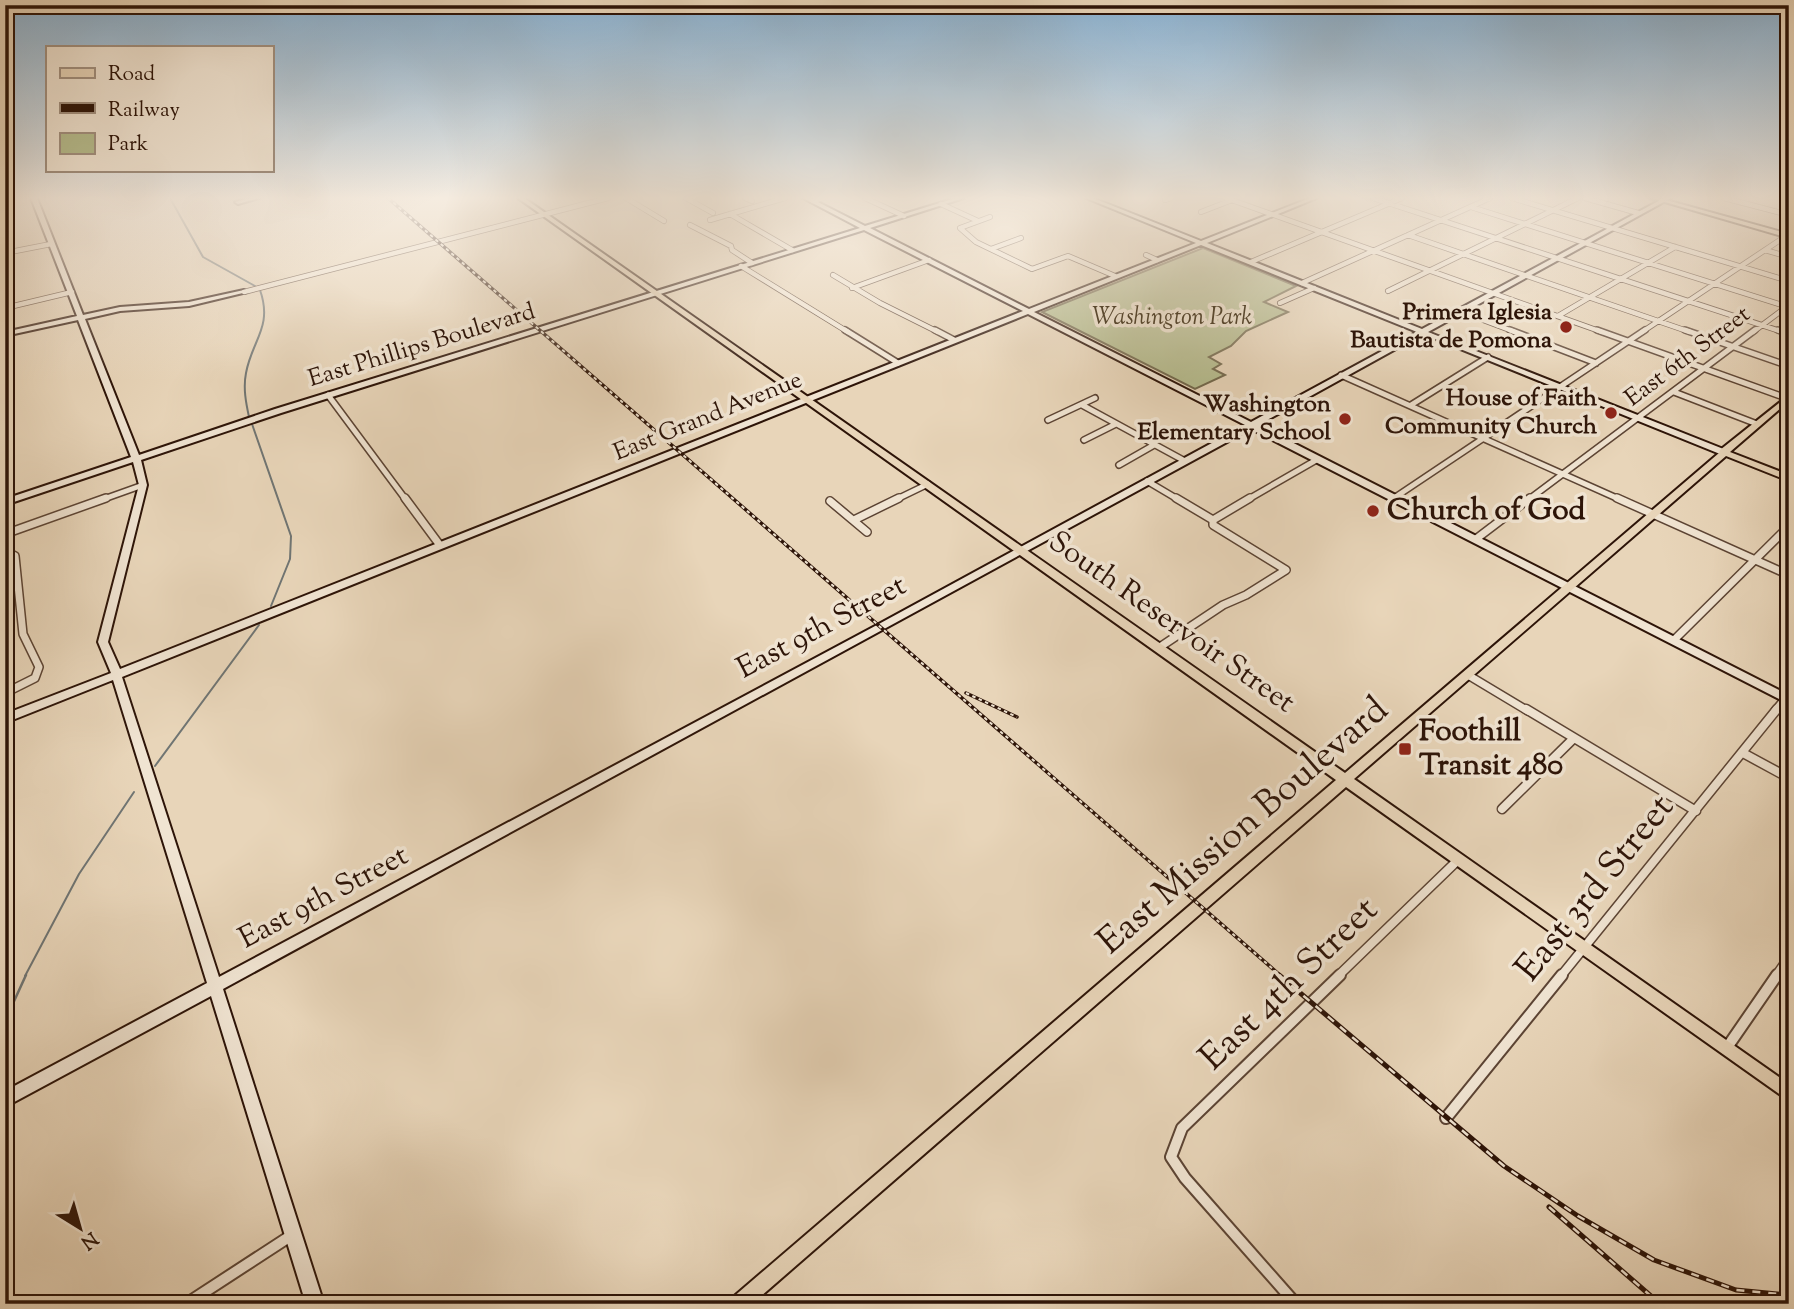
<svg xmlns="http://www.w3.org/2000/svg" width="1794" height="1309" font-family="'Sorts Mill Goudy',serif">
	<rect width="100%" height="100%" fill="#e8d5b9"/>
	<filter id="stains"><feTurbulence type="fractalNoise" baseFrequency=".00286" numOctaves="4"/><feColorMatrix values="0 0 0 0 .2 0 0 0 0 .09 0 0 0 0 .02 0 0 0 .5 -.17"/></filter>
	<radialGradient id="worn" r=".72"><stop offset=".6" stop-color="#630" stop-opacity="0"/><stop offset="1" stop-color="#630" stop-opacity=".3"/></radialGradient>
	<!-- green -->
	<path fill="#b6bd8f" stroke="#72684c" stroke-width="2" d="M 1203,248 L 1296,286 L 1264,302 L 1288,312 L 1246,331 L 1231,346 L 1209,357 L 1221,364 L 1213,369 L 1225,375 L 1195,389 L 1042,312 Z"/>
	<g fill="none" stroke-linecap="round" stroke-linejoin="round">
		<!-- stream-far1 -->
		<path stroke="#707573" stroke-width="2" d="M 170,198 L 203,257 L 255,286
			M 249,417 C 246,403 243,388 246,373 C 252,340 273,327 260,290
			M 252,424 L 291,536 L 290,559 L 271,606
			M 155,766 L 259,625
			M 25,976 L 79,874 L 134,792"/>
		<!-- stream -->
		<path stroke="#707573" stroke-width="2.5" d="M 5,1021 L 26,975"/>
		<defs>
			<path id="street-far4" d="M 626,198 L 664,221
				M 686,198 L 713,213
				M 745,198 L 752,201
				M 865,198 L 904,216
				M 1226,198 L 1602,332
				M 1373,198 L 1783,332
				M 1512,198 L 1789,281
				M 1585,198 L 1638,213
				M 1724,198 L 1789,215
				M 1165,200 L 1171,198
				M 813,201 L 823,198
				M 941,204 L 978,221
				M 1471,207 L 1788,307
				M 1201,212 L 1232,200
				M 730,214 L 792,250
				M 990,217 L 960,228 L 976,242 L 1032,269 L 1068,256 L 1115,276
				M 710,220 L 785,198
				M 690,225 L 731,246 L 732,250 L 752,263
				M 1408,235 L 1690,332
				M 991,249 L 1021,238
				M 1765,250 L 1789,257
				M 5,253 L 51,244
				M 1146,255 L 1157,260
				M 1251,262 L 1402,198
				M 741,266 L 848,332
				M 833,275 L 880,303 L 938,332
				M 1302,283 L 1490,198
				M 852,288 L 929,260
				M 1388,291 L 1578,198
				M 244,292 L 608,198
				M 1280,303 L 1314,288
				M 5,308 L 72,292
				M 1459,311 L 1515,332
				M 1558,316 L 1675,247
				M 1642,332 L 1789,234
				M 1753,332 L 1789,305"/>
			<path id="street-far3" d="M 845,330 L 898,363
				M 935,330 L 954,340
				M 1510,330 L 1596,363
				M 1597,330 L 1789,399
				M 1685,330 L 1789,366
				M 1778,330 L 1789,334
				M 1341,375 L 1621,500
				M 1674,392 L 1757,424
				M 328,395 L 406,500
				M 1082,405 L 1183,460
				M 1411,405 L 1488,357
				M 1048,420 L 1095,398
				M 1084,440 L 1116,424
				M 1119,465 L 1154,445
				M 1147,481 L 1179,500
				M 1394,498 L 1645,330
				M 101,500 L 143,485
				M 895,500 L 928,484
				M 1247,500 L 1318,459
				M 1528,500 L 1755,330"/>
			<path id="street-far2" d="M 405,498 L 439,544
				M 1617,498 L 1789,575
				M 830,501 L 867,532
				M 854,520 L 899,498
				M 1213,520 L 1250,498
				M 5,534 L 106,498
				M 1476,539 L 1530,498
				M 5,551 L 15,556 L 23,634 L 39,667 L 35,678 L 5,693
				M 1674,640 L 1789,526
				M 1160,647 L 1223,605 L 1246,595 L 1286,570 L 1213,525 L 1213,520 L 1176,498
				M 1468,675 L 1528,711
				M 1775,711 L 1789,694"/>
			<path id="street-far1" d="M 1526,709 L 1696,811
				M 1743,753 L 1789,778
				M 1502,809 L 1574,738
				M 1338,976 L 1458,860
				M 1561,976 L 1777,709
				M 1776,976 L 1789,957"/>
			<path id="street" d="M 1726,1049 L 1777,975
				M 1446,1118 L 1562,975
				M 186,1304 L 292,1235
				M 1296,1304 L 1185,1178 L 1171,1157 L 1182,1128 L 1340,975"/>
			<path id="secondary" d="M 31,198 L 37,198 L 83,315 L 120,307 L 189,302 L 244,290 L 247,292 L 189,306 L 120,311 L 85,319 L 139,455 L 275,409 L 860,228 L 803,198 L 810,198 L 865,226 L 956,198 L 964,198 L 870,228 L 1029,309 L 1196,243 L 1086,198 L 1093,198 L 1201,241 L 1310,198 L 1317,198 L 1207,243 L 1422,329 L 1664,198 L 1671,198 L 1428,332 L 1726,450 L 1726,454 L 1720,454 L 1423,334 L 1258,425 L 1789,695 L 1789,704 L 1251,429 L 223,989 L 324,1304 L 306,1304 L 211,996 L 5,1107 L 5,1091 L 207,983 L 113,680 L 5,723 L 5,714 L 111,673 L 98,642 L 139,485 L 133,462 L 5,505 L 5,499 L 131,457 L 78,320 L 5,336 L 5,332 L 77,316 ZM 864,230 L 1023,311 L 120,669 L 108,642 L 147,485 L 141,460 L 281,413 ZM 1201,245 L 1417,332 L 1251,422 L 1034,312 ZM 1028,314 L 1245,425 L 877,625 L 219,977 L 122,677 Z
				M 250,198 L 259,198 L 238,204 L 235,202 Z"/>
			<path id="primary" d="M 518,198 L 524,198 L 1345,773 L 1719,453 L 1720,450 L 1789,395 L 1789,401 L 1730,452 L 1789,475 L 1789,481 L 1726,456 L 1354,779 L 1789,1084 L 1789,1101 L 1346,787 L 752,1304 L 729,1304 L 732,1298 L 1336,780 Z
				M 1651,198 L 1659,198 L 1789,234 L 1789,238 Z"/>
		</defs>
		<!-- street-far4 casing -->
		<use href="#street-far4" stroke="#5c4434" stroke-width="6"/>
		<!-- street-far3 casing -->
		<use href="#street-far3" stroke="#5c4434" stroke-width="8"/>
		<!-- street-far2 casing -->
		<use href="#street-far2" stroke="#5c4434" stroke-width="10"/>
		<!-- street-far1 casing -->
		<use href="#street-far1" stroke="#5c4434" stroke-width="11"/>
		<!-- street casing -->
		<use href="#street" stroke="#5c4434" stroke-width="14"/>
		<!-- secondary casing -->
		<use href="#secondary" stroke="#2d1408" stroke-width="4"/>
		<!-- primary casing -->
		<use href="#primary" stroke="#2d1408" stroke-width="4"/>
		<!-- street-far4 -->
		<use href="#street-far4" stroke="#f0e4d2" stroke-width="4.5"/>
		<!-- street-far3 -->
		<use href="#street-far3" stroke="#f0e4d2" stroke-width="5"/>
		<!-- street-far2 -->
		<use href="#street-far2" stroke="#f0e4d2" stroke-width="7"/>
		<!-- street-far1 -->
		<use href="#street-far1" stroke="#f0e4d2" stroke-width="8"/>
		<!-- street -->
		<use href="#street" stroke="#f0e4d2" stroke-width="10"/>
		<!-- secondary -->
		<use href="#secondary" fill="#f0e4d2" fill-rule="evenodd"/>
		<!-- primary -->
		<use href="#primary" fill="#e8d5b9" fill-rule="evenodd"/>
		<defs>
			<path id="rail-far1" d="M 388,198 L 1281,976
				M 966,693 L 1017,717"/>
			<path id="rail" d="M 1279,975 L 1504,1166 L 1578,1216 L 1654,1260 L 1736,1290 L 1789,1295
				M 1549,1207 L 1660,1304"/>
		</defs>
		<!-- rail-far1 casing -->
		<use href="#rail-far1" stroke="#2d1408" stroke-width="3.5"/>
		<!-- rail casing -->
		<use href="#rail" stroke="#2d1408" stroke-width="5"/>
		<!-- rail-far1 -->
		<use href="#rail-far1" stroke="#f0e4d2" stroke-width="2" stroke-dasharray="3.5" stroke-linecap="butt"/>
		<!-- rail -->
		<use href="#rail" stroke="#f0e4d2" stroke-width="2.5" stroke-dasharray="8" stroke-linecap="butt"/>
	</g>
	<!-- sky -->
	<linearGradient id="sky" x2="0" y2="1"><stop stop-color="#8ab4d6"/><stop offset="0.52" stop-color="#f5ece0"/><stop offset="1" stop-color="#f5ece0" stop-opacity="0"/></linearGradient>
	<rect width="1794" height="381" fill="url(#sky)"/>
	<!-- markers -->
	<g fill="#8f2418" stroke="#f0e4d2" stroke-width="2.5">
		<circle cx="1566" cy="327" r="7"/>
		<circle cx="1611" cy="413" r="7"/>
		<circle cx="1345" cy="419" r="7"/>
		<circle cx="1373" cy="511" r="7"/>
		<rect x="1398" y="742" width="14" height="14" rx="3.5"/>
	</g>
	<g text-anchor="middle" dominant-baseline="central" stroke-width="7" stroke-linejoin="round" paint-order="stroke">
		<!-- far-poi labels -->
		<g font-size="24" font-weight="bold" fill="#2d1408" stroke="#f0e4d2" text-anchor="end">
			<text x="1552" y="313">Primera Iglesia<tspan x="1552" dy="28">Bautista de Pomona</tspan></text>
			<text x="1597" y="399">House of Faith<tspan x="1597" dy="28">Community Church</tspan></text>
			<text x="1331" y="405">Washington<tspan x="1331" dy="28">Elementary School</tspan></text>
		</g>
		<!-- far-park labels -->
		<g font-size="24" font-style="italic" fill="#564730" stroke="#f0e4d2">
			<text x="1172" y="318">Washington Park</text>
		</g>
		<!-- far-street labels -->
		<g font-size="24" fill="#2d1408" stroke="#f0e4d2">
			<text transform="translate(422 346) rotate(-17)">East Phillips Boulevard</text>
			<text transform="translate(1688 357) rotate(-37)">East 6th Street</text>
			<text transform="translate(708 417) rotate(-22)">East Grand Avenue</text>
		</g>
		<!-- poi labels -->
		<g font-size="30" font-weight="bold" fill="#2d1408" stroke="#f0e4d2" text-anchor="start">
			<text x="1387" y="511">Church of God</text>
			<text x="1419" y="732">Foothill<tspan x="1419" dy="34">Transit 480</tspan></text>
		</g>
		<!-- street labels -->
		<g font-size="30" fill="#2d1408" stroke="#f0e4d2">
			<text transform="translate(1171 623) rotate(35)">South Reservoir Street</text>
			<text transform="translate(822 628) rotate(-28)">East 9th Street</text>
			<text transform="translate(324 898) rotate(-28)">East 9th Street</text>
		</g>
		<!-- near-street labels -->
		<g font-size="37" fill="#2d1408" stroke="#f0e4d2">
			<text transform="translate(1244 827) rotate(-41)">East Mission Boulevard</text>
			<text transform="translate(1596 889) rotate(-51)">East 3rd Street</text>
			<text transform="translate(1290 985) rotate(-44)">East 4th Street</text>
		</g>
	</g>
	<!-- margin -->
	<rect width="1794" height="1309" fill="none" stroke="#e8d5b9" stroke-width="28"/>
	<rect x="7" y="7" width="1780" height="1295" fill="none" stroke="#2d1408" stroke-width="3.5"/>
	<rect x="14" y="14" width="1766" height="1281" fill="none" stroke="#2d1408" stroke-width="2"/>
	<!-- legend -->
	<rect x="46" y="46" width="228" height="126" fill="#f0e4d2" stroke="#a29181" stroke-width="2"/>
	<rect x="60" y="68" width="35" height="10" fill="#e8d5b9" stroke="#a29181" stroke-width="2"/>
	<text x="108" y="80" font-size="21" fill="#2d1408">Road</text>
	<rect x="60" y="103" width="35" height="10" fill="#2d1408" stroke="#a29181" stroke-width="2"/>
	<text x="108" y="116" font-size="21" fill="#2d1408">Railway</text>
	<rect x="60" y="133" width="35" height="21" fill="#b6bd8f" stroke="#a29181" stroke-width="2"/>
	<text x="108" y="150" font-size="21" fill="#2d1408">Park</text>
	<!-- north arrow -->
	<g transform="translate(80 1228) rotate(143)" stroke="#f0e4d2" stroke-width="5" paint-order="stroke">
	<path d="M0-5L12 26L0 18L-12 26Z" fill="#2d1408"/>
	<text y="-10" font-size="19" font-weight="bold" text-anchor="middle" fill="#2d1408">N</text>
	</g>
	<rect width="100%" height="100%" filter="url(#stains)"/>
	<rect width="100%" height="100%" fill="url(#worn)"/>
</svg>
